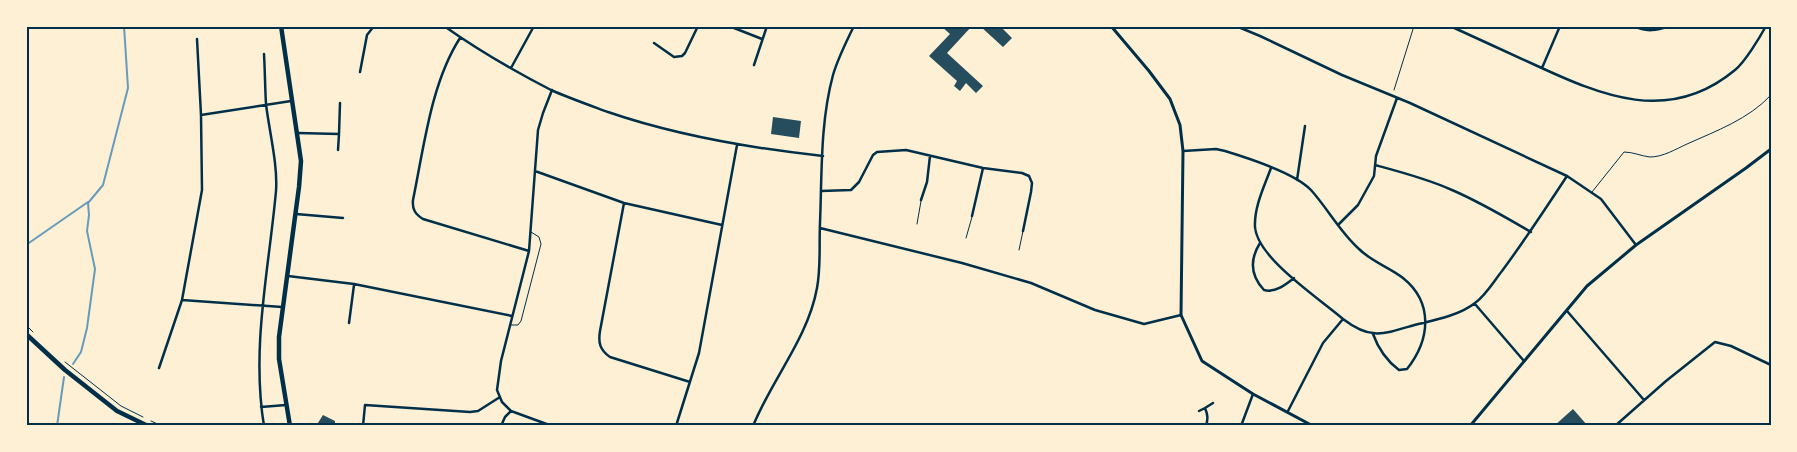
<svg xmlns="http://www.w3.org/2000/svg" width="1797" height="452" font-family="'DejaVu Sans',sans-serif">
	<rect width="100%" height="100%" fill="#fdf0d5"/>
	<g fill="none" stroke-linecap="round" stroke-linejoin="round">
		<!-- stream -->
		<path stroke="#669bbc" stroke-width="2" d="M 26,245 L 88,202
			M 73,364 L 81,352 L 87,328 L 95,269 L 87,231 L 89,215 L 88,203 L 103,185 L 128,88 L 124,26
			M 57,426 L 64,377"/>
	</g>
	<!-- building -->
	<path fill="#264d5e" d="M 941,26 L 972,26 L 947,53 L 983,86 L 976,93 L 966,83 L 960,91 L 954,86 L 957,81 L 929,56 L 950,34 Z
		M 980,26 L 1000,26 L 1012,38 L 1003,47 Z
		M 773,117 L 801,121 L 799,138 L 771,134 Z
		M 1573,409 L 1587,425 L 1586,426 L 1554,426 Z
		M 323,415 L 335,421 L 335,426 L 316,426 Z"/>
	<g fill="none" stroke-linecap="round" stroke-linejoin="round">
		<!-- path -->
		<path stroke="#003049" stroke-width="1" d="M 1394,90 L 1414,26
			M 26,325 L 33,332
			M 65,362 L 121,406 L 143,417
			M 151,421 L 162,426"/>
		<!-- service -->
		<path stroke="#003049" stroke-width="1" d="M 1592,192 L 1624,152 C 1633,152 1641,156 1650,157 C 1663,157 1676,149 1687,144 C 1716,131 1749,119 1771,95
			M 917,224 L 921,201
			M 966,238 L 972,217
			M 1019,250 L 1023,231
			M 510,325 L 518,325 L 521,321 L 541,244 L 539,237 L 531,232"/>
		<!-- minor -->
		<path stroke="#003049" stroke-width="2.5" d="M 444,26 C 478,50 514,71 551,90 C 569,98 589,105 608,112 C 678,136 749,148 823,156
			M 729,26 L 762,39
			M 1236,26 L 1260,36 L 1342,75 L 1410,103 L 1567,176 L 1601,199 L 1636,245
			M 1450,26 C 1478,39 1505,51 1533,64 C 1602,96 1669,125 1735,70 C 1745,62 1760,37 1766,26
			M 1634,26 C 1647,33 1657,30 1670,26
			M 460,38 C 431,83 424,147 413,200 C 412,209 415,214 423,219 L 529,251
			M 654,43 L 674,57 L 682,56 L 685,53 L 698,26
			M 754,65 L 767,26
			M 511,68 L 534,26
			M 1542,68 L 1560,26
			M 360,72 L 367,35 L 374,26
			M 201,115 L 291,101
			M 298,133 L 339,134 L 338,150
			M 339,134 L 340,103
			M 1183,151 L 1216,149 L 1225,151 C 1248,158 1295,173 1311,190 C 1328,209 1340,232 1359,249 C 1372,262 1389,267 1403,278 C 1434,303 1430,340 1407,369 L 1399,370 C 1387,361 1378,348 1373,334
			M 1375,165 C 1401,172 1428,179 1452,190 C 1480,202 1505,217 1531,232
			M 1271,168 C 1264,187 1254,207 1255,227 C 1257,258 1320,299 1343,319 C 1369,339 1381,335 1411,326 C 1430,321 1459,316 1475,303 C 1486,295 1494,281 1502,271 C 1525,240 1546,208 1567,176
			M 535,171 L 624,203 L 722,225
			M 1297,180 L 1305,126
			M 821,191 L 851,190 L 859,182 L 873,155 L 877,152 L 906,150 L 983,168 L 1022,173 L 1029,176 L 1032,183 L 1031,192 L 1023,231
			M 921,200 L 927,182 L 930,156
			M 624,203 L 600,331 C 598,343 600,350 610,357 L 690,382
			M 296,214 L 343,218
			M 972,216 L 983,168
			M 1338,225 L 1358,205 L 1374,176 L 1376,156 L 1397,98
			M 820,228 L 962,263 L 1031,283 L 1095,310 L 1144,324 L 1181,315
			M 1260,243 C 1250,259 1250,275 1264,290 C 1275,293 1285,285 1294,278
			M 288,276 L 354,284 L 512,316
			M 182,300 L 282,307
			M 1475,304 L 1524,361
			M 1567,311 L 1644,400
			M 349,323 L 354,285
			M 159,368 L 182,300 L 202,190 L 201,115 L 197,39
			M 261,407 L 286,405
			M 1205,408 L 1213,403
			M 1199,411 L 1205,408 C 1208,415 1208,419 1206,426
			M 1288,411 L 1323,343 L 1343,319
			M 264,426 C 251,347 269,269 276,191 C 278,165 269,130 266,104 C 265,88 265,71 264,54
			M 363,426 L 365,405 L 470,412 L 478,411 L 500,397
			M 501,426 L 505,417 L 511,411
			M 552,426 L 511,411 L 502,402 L 497,390 L 501,361 L 529,251 L 538,130 L 543,113 L 552,90
			M 676,426 L 699,353 L 737,145
			M 753,426 C 772,379 808,338 817,288 C 821,267 819,245 820,223 C 822,175 820,123 833,75 C 838,58 846,42 854,26
			M 1241,426 L 1253,394
			M 1615,426 L 1666,381 L 1715,342 L 1731,346 L 1771,365"/>
		<!-- tertiary -->
		<path stroke="#003049" stroke-width="3" d="M 1111,26 L 1149,71 L 1170,99 L 1180,125 L 1183,151 L 1181,315 L 1202,361 L 1253,394 L 1313,426
			M 1470,426 L 1587,286 L 1636,245 L 1746,168 L 1771,149"/>
		<!-- primary -->
		<path stroke="#003049" stroke-width="4.5" d="M 281,26 L 301,161 L 299,187 L 279,337 L 279,359 L 290,426"/>
		<!-- trunk -->
		<path stroke="#003049" stroke-width="4.5" d="M 26,334 L 65,370 L 117,411 L 148,426"/>
	</g>
	<!-- border -->
	<rect width="1797" height="452" fill="none" stroke="#fdf0d5" stroke-width="55"/>
	<rect x="28" y="28" width="1742" height="396" fill="none" stroke="#003049" stroke-width="2"/>
</svg>
